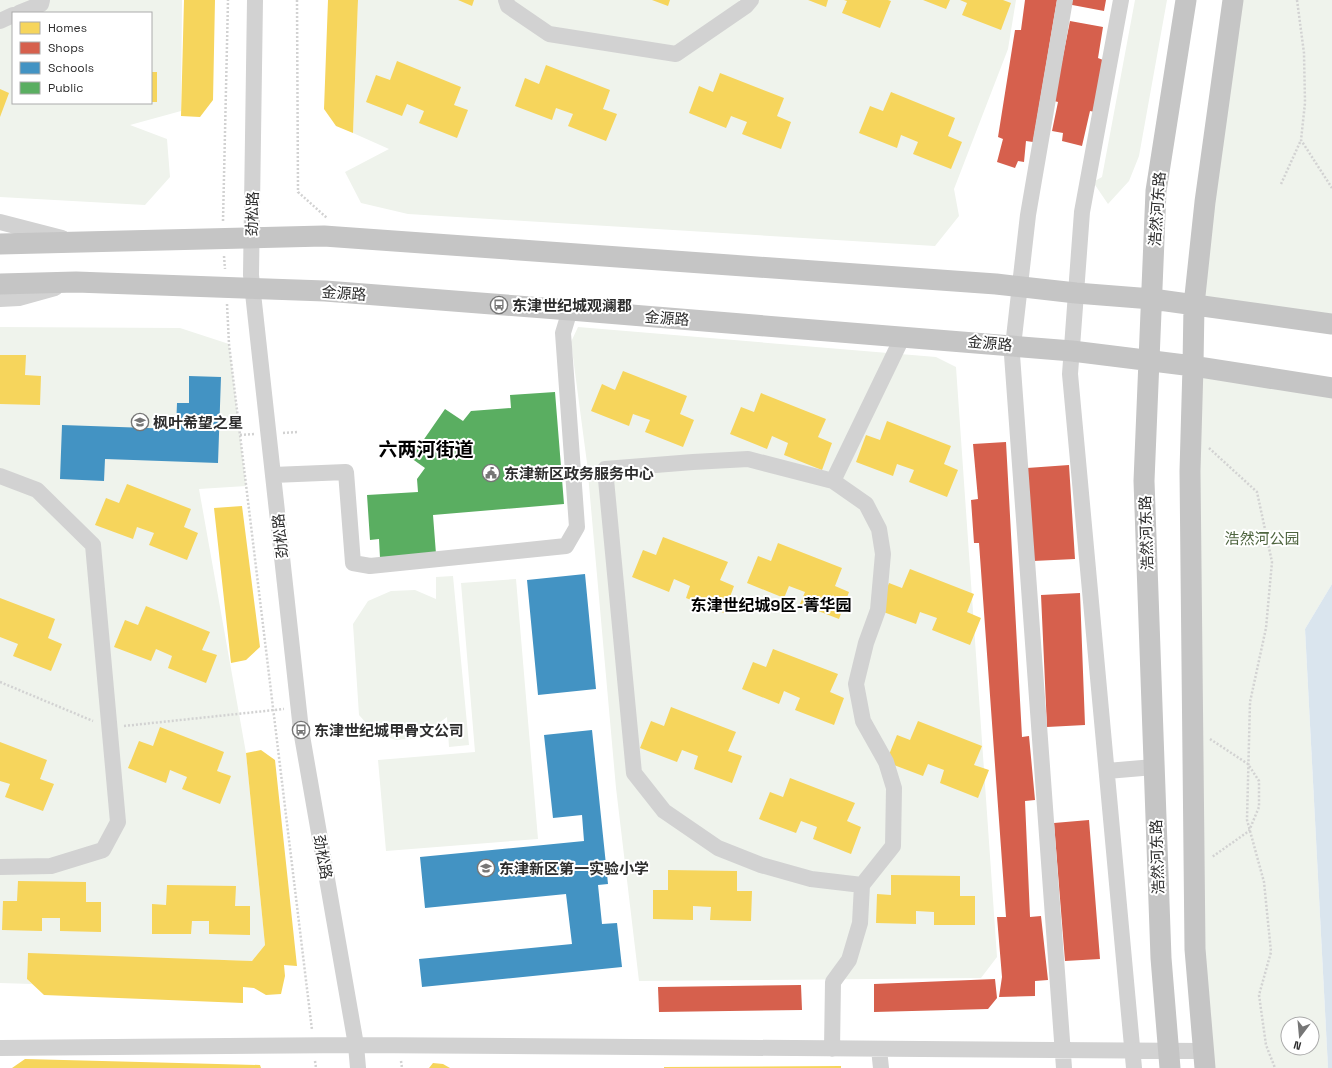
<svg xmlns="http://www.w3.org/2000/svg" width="1332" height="1068" font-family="'Space Grotesk','Noto Sans SC',sans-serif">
	<rect width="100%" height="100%" fill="#fff"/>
	<!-- green -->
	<path fill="#eff3ec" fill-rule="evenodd" d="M 0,0 L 182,0 L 181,111 L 130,125 L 167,139 L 170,177 L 145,205 L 0,197 ZM 13,13 L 151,13 L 151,103 L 13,103 Z
		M 358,0 L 1016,0 L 1008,49 L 954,189 L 959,216 L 935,246 L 408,214 L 361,203 L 345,172 L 389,149 L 353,133 Z
		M 1135,0 L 1167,0 L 1139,156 L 1129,181 L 1108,204 L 1093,182 L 1102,177 Z
		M 1233,0 L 1332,0 L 1332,324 L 1194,305 Z
		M 0,327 L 180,328 L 229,344 L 246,486 L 199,489 L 246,753 L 265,945 L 252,961 L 28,954 L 27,979 L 32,984 L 0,983 Z
		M 578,327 L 936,357 L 956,367 L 997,957 L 981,978 L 639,981 L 616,788 L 587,463 L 571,342 Z
		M 1193,366 L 1332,388 L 1332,584 L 1305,629 L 1328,1068 L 1205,1068 ZM 1288,1024 L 1312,1024 L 1312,1048 L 1288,1048 Z
		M 453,576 L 469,745 L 449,747 L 447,717 L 419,738 L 396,740 L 375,733 L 359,715 L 353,624 L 368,601 L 391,591 L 415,590 L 436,599 L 436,577 Z
		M 516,579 L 538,839 L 386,851 L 378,760 L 475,752 L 461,583 Z"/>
	<!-- water -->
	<path fill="#dae5ee" d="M 1332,584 L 1332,1068 L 1328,1068 L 1305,629 Z"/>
	<!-- homes -->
	<path fill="#f6d55c" d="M 184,0 L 215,0 L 213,100 L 200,117 L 181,116 Z
		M 328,0 L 358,0 L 353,133 L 336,126 L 324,109 Z
		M 458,0 L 474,0 L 472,6 Z
		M 652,0 L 670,0 L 668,6 Z
		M 808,0 L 828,0 L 826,7 Z
		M 844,0 L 888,0 L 891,1 L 880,28 L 842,13 L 847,1 Z
		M 923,0 L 950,0 L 946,9 Z
		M 960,0 L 1003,0 L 1011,3 L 1001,30 L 962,15 L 967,3 Z
		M 397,61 L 461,87 L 454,105 L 468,110 L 457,138 L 419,123 L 424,111 L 407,104 L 402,116 L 366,102 L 376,75 L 390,80 Z
		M 546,65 L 610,90 L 603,109 L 617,114 L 606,141 L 568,126 L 573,114 L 556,108 L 552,120 L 515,106 L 525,78 L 539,84 Z
		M 151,72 L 157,72 L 157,102 L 151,102 Z
		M 720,73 L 784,98 L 777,116 L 791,122 L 781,149 L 742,134 L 747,122 L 731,116 L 726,128 L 689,113 L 699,86 L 713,92 Z
		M 0,89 L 9,93 L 0,117 Z
		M 891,92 L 955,118 L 948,136 L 962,142 L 951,169 L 913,154 L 918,142 L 901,135 L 897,148 L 859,133 L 870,106 L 883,111 Z
		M 0,355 L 26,355 L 25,375 L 41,376 L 40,405 L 0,404 Z
		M 623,371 L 687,396 L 680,414 L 694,420 L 683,447 L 645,432 L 650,420 L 633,414 L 629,426 L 591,411 L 602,384 L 615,390 Z
		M 761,393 L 826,419 L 818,437 L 832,443 L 822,470 L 784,455 L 788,443 L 772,436 L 767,449 L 730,434 L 741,407 L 754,412 Z
		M 887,421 L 951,446 L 944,464 L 958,470 L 947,497 L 909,482 L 914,470 L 897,464 L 893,476 L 856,462 L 866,435 L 880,440 Z
		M 127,484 L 191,509 L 184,527 L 198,533 L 187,560 L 149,545 L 154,533 L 137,527 L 133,539 L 95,525 L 106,498 L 119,503 Z
		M 242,506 L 260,647 L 246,660 L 231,663 L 214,508 Z
		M 663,537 L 728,562 L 720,580 L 734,586 L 724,613 L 686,598 L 690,586 L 674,579 L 669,592 L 632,577 L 643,550 L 656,555 Z
		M 778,543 L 842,568 L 835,586 L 849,592 L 839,619 L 800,604 L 805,592 L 789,586 L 784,598 L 747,583 L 758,556 L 771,561 Z
		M 910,569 L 974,594 L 967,612 L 981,618 L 970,645 L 932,630 L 937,618 L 920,612 L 916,624 L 878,610 L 889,583 L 902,588 Z
		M 0,598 L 55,619 L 48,638 L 62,644 L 51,671 L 13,656 L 18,644 L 0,637 Z
		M 146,606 L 210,632 L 202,650 L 217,655 L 206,683 L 168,668 L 172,656 L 156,649 L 151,661 L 114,647 L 125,620 L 138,625 Z
		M 773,649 L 838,674 L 830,692 L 844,698 L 834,725 L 795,710 L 800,698 L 784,691 L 779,704 L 742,689 L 753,662 L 766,667 Z
		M 671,707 L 736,732 L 728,751 L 742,756 L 732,783 L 694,769 L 698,756 L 682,750 L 677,762 L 640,748 L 651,721 L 664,726 Z
		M 918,721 L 982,746 L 974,765 L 989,770 L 978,798 L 940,783 L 944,770 L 928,764 L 923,776 L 886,762 L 897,735 L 910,740 Z
		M 160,727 L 224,752 L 217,771 L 231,776 L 220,804 L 182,789 L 187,777 L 170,770 L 166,783 L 128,768 L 139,741 L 153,746 Z
		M 0,742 L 47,760 L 40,779 L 54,784 L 43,811 L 5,797 L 10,784 L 0,781 Z
		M 261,750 L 275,760 L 297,966 L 284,965 L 285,976 L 281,994 L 266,995 L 254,988 L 243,987 L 243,1003 L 44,995 L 27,979 L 28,953 L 252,961 L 265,945 L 246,753 Z
		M 790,778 L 855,803 L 847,821 L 861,827 L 851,854 L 813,839 L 817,827 L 801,821 L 796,833 L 759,819 L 770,792 L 783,797 Z
		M 668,870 L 737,871 L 737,891 L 752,891 L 751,921 L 710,920 L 711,907 L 693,906 L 693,920 L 653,919 L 653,890 L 668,890 Z
		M 891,875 L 960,876 L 960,896 L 975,896 L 975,925 L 934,925 L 934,912 L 916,911 L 916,924 L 876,923 L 877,894 L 891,895 Z
		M 18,881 L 86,882 L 86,902 L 101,902 L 101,932 L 60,931 L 60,918 L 42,918 L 42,931 L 2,930 L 3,901 L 17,901 Z
		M 167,885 L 236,886 L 235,906 L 250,906 L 250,935 L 209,934 L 209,921 L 192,921 L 191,934 L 152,934 L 152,904 L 166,905 Z
		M 25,1059 L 260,1065 L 261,1068 L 12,1068 Z
		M 433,1063 L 443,1064 L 450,1068 L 429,1068 Z
		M 841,1066 L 841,1068 L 664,1068 L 664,1067 Z"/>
	<!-- shops -->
	<path fill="#d6604d" d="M 1025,0 L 1057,0 L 1033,142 L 1026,141 L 1024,162 L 1018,161 L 1015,168 L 997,162 L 1003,139 L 998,137 L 1015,30 L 1021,30 Z
		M 1068,0 L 1106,0 L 1104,11 L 1067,4 Z
		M 1070,21 L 1103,27 L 1098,58 L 1103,60 L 1095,112 L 1090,111 L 1082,146 L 1062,141 L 1063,133 L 1052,131 L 1058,102 L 1054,101 Z
		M 1006,442 L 1022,737 L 1029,736 L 1035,800 L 1025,801 L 1030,917 L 1041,916 L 1048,980 L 1035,981 L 1035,996 L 999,997 L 1002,977 L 997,917 L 1006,917 L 979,543 L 974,543 L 971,500 L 978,499 L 973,444 Z
		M 1069,465 L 1075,559 L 1033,561 L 1027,468 Z
		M 1080,593 L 1085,725 L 1047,727 L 1041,595 Z
		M 1089,820 L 1100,959 L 1065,961 L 1054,823 Z
		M 995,979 L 997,998 L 988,1009 L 874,1012 L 874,984 Z
		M 801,985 L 802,1010 L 659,1012 L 658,987 Z"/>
	<!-- schools -->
	<path fill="#4393c3" d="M 189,376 L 221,377 L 218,463 L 105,459 L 104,481 L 60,479 L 62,425 L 176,429 L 177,403 L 189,403 Z
		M 585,574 L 596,689 L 538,695 L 527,580 Z
		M 592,730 L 608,884 L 598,885 L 602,924 L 617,923 L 622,967 L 422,987 L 419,959 L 572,944 L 566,894 L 425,908 L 420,857 L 584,841 L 582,815 L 553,818 L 544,735 Z"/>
	<!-- public -->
	<path fill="#5aae61" d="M 555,392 L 564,504 L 433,515 L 436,554 L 380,558 L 379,539 L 370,540 L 367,495 L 418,492 L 417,479 L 425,468 L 411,458 L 445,409 L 463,421 L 471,411 L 511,408 L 510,395 Z"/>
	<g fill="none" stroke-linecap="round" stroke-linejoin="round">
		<!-- path -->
		<path stroke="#d2d2d2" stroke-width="2.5" stroke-dasharray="2 2" stroke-linecap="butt" d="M 297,0 L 298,192 L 327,218
			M 1297,0 L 1304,53 L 1305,103 L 1301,140 L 1332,188
			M 1281,184 L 1301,140
			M 223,221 L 228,0
			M 224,256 L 225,269
			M 227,304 L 229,344 L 312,1030
			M 283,433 L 297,432
			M 240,435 L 254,434
			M 1209,448 L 1257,492 L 1272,562 L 1266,628 L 1250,702 L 1247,820 L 1264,882 L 1271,952 L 1259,995 L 1266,1045 L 1275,1068
			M 0,682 L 93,721
			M 124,726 L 284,709
			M 1210,739 L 1248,764 L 1259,781 L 1259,807 L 1249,831 L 1212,857
			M 315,1061 L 316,1068
			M 401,1061 L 402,1068"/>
		<!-- minor -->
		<path stroke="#d2d2d2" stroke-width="16" d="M 255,0 L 251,275 L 301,730 L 356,1045 L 358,1068
			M 506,0 L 508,6 L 549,34 L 676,54 L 746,6 L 751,0
			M 1121,0 L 1082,212 L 1070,374 L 1134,1068
			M 19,13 L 41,4 L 42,0
			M 0,21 L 13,15
			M 0,222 L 62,238
			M 0,299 L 19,298 L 55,288
			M 273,475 L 346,472 L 353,563 L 370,566 L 566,546 L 577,527 L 563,333 L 570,310
			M 0,476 L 37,490 L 93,545 L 118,822 L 103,850 L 51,866 L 0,867
			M 833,481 L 866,504 L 879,529 L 883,554 L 878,610 L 866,643 L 856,684 L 863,721 L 886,762 L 894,788 L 893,846 L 862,885 L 811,879 L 761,865 L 718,848 L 664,811 L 634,773 L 605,469 L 693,462 L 748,459 L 833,481 L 903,336
			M 1107,771 L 1154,767
			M 0,1048 L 356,1045 L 1204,1051
			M 832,1049 L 833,982 L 849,960 L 860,923 L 862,885
			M 879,1049 L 881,1068
			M 1064,1068 L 1012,355 L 1028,215 L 1065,0"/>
		<!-- major -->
		<path stroke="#c5c5c5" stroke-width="21" d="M 0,244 L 324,236 L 996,284 L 1076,293 L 1152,299 L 1332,324
			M 0,284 L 76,282 L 325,291 L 570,310 L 1072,351 L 1193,366 L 1332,388
			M 1170,1068 L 1161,958 L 1144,481 L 1156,191 L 1186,0
			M 1205,1068 L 1195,949 L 1190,471 L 1193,366 L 1194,305 L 1205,202 L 1233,0"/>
	</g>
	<!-- icons -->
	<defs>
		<symbol id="bus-ring" viewBox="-11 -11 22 22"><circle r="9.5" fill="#fff" stroke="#767676" stroke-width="1.5"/><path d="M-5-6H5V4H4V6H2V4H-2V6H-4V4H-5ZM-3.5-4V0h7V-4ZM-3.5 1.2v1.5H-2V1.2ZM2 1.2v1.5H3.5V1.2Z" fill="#767676"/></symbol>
		<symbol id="school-ring" viewBox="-11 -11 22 22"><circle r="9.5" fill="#fff" stroke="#767676" stroke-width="1.5"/><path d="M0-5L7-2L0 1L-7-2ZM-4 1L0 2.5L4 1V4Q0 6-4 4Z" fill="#767676"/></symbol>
		<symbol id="civic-ring" viewBox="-11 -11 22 22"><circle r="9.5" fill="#fff" stroke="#767676" stroke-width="1.5"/><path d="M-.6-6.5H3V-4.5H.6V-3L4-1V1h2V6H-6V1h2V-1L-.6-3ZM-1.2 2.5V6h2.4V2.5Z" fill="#767676"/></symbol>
	</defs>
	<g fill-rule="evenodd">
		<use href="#bus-ring" x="489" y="295" width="20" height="20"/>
		<use href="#school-ring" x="130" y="412" width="20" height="20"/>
		<use href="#civic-ring" x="481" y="463" width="20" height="20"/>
		<use href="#bus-ring" x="291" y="720" width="20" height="20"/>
		<use href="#school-ring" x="476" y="858" width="20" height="20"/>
	</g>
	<g text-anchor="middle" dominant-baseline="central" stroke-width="4" stroke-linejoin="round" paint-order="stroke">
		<!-- street labels -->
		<g font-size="15" fill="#2d2d2d" stroke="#fff">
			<text transform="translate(1157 209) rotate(-86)">浩然河东路</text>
			<text transform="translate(252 214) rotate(-89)">劲松路</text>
			<text transform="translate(344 293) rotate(4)">金源路</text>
			<text transform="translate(667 318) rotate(4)">金源路</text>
			<text transform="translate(990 343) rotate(5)">金源路</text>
			<text transform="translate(1146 533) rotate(-92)">浩然河东路</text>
			<text transform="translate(280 536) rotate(-96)">劲松路</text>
			<text transform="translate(323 857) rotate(80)">劲松路</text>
			<text transform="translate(1157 857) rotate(-92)">浩然河东路</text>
		</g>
		<!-- poi labels -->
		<g font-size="15" font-weight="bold" fill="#2d2d2d" stroke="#fff" text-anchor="start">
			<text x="512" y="305">东津世纪城观澜郡</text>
			<text x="153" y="422">枫叶希望之星</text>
			<text x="504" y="473">东津新区政务服务中心</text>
			<text x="314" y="730">东津世纪城甲骨文公司</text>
			<text x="499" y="868">东津新区第一实验小学</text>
		</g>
		<!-- park labels -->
		<g font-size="15" fill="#4e643f" stroke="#fff">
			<text x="1262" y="538">浩然河公园</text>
		</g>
		<!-- neighbourhood labels -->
		<g font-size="16" font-weight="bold" fill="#000" stroke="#fff">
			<text x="771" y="605">东津世纪城9区-菁华园</text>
		</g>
		<!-- district labels -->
		<g font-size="19" font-weight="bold" fill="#000" stroke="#fff">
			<text x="426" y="449">六两河街道</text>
		</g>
	</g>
	<!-- legend -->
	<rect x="12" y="12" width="140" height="92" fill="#ffffff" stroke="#ababab"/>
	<rect x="20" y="22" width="20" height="12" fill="#f6d55c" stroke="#ababab"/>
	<text x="48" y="32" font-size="12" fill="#2d2d2d">Homes</text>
	<rect x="20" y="42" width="20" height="12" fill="#d6604d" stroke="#ababab"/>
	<text x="48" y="52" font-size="12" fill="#2d2d2d">Shops</text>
	<rect x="20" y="62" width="20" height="12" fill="#4393c3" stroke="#ababab"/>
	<text x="48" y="72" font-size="12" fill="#2d2d2d">Schools</text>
	<rect x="20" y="82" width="20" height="12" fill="#5aae61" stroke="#ababab"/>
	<text x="48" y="92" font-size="12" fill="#2d2d2d">Public</text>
	<!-- north arrow -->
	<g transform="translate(1300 1036) rotate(196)"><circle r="19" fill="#ffffff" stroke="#ababab"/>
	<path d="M0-3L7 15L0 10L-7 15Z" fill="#767676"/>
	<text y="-6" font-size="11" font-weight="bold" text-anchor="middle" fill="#2d2d2d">N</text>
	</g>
</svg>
